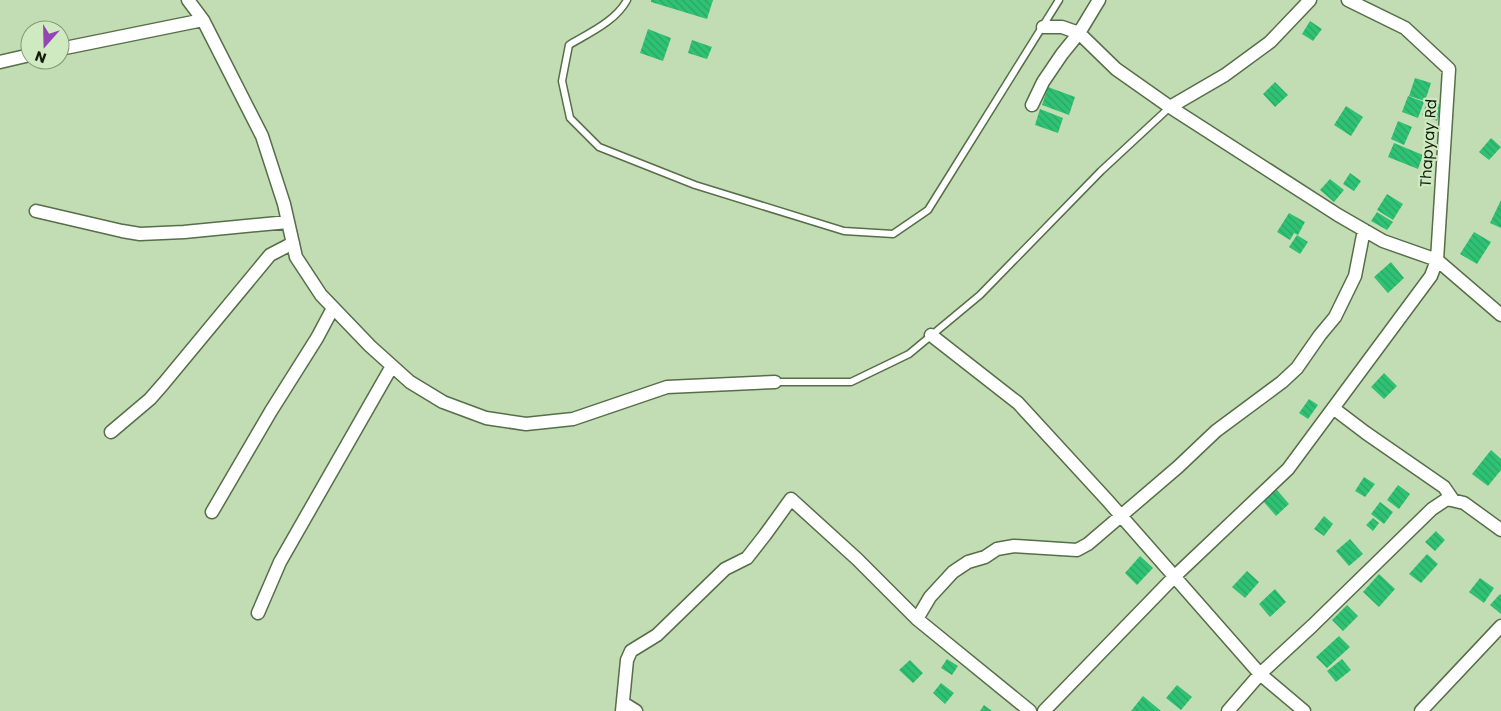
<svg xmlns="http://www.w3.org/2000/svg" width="1501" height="711" font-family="Poppins,sans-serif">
	<defs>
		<pattern id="building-back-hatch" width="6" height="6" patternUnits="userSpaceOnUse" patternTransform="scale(1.25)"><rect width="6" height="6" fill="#2fc275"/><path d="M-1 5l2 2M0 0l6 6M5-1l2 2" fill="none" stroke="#29a664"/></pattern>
	</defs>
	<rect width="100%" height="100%" fill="#c2ddb3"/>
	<!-- building -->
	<path fill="url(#building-back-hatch)" d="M 651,0 L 713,0 L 707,19 L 651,2 Z
		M 1310,21 L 1322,29 L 1313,41 L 1302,34 Z
		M 648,29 L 671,38 L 663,61 L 640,53 Z
		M 692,40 L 712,47 L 707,59 L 688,53 Z
		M 1415,78 L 1431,83 L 1425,101 L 1409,96 Z
		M 1275,82 L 1288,95 L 1275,107 L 1263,94 Z
		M 1048,87 L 1075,97 L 1069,115 L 1042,105 Z
		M 1408,96 L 1424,102 L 1418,118 L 1402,112 Z
		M 1428,100 L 1443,106 L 1437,121 L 1422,115 Z
		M 1346,106 L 1363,117 L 1351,136 L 1334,125 Z
		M 1040,109 L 1063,118 L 1058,133 L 1035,125 Z
		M 1398,121 L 1412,127 L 1404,145 L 1391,139 Z
		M 1491,138 L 1501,147 L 1489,160 L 1479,152 Z
		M 1394,143 L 1423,155 L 1418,169 L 1388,157 Z
		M 1350,173 L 1361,181 L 1354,191 L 1343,184 Z
		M 1330,179 L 1344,190 L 1334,202 L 1320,190 Z
		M 1387,194 L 1403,204 L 1393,220 L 1377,210 Z
		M 1501,200 L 1501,228 L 1490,223 Z
		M 1377,212 L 1393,222 L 1387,230 L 1371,221 Z
		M 1289,213 L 1305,222 L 1298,235 L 1294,233 L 1290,240 L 1277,232 Z
		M 1474,232 L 1491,242 L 1477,264 L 1460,254 Z
		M 1297,235 L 1308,242 L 1300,254 L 1289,247 Z
		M 1391,262 L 1404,278 L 1388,293 L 1374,277 Z
		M 1384,373 L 1397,386 L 1384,399 L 1371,387 Z
		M 1309,399 L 1318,405 L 1308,419 L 1299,413 Z
		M 1491,450 L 1501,459 L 1501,470 L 1488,486 L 1472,474 Z
		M 1364,477 L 1375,484 L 1365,497 L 1355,491 Z
		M 1398,485 L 1410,494 L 1399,509 L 1387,500 Z
		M 1277,490 L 1289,504 L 1276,516 L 1263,501 Z
		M 1380,502 L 1393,512 L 1384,524 L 1371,514 Z
		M 1324,516 L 1333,524 L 1324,536 L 1314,529 Z
		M 1373,518 L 1379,523 L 1373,531 L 1366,525 Z
		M 1436,531 L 1445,540 L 1435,551 L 1425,542 Z
		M 1350,539 L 1363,554 L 1349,566 L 1336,551 Z
		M 1427,554 L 1438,564 L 1421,583 L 1409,574 Z
		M 1140,556 L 1153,568 L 1137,585 L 1125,573 Z
		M 1247,571 L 1259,582 L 1245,598 L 1232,587 Z
		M 1379,574 L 1395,589 L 1379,607 L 1363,592 Z
		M 1480,578 L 1494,588 L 1484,603 L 1469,592 Z
		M 1275,589 L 1286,602 L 1270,617 L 1259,604 Z
		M 1500,594 L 1501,595 L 1501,614 L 1490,605 Z
		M 1347,605 L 1358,616 L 1343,631 L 1332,620 Z
		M 1339,636 L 1350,647 L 1327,668 L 1316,657 Z
		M 947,659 L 958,666 L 952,675 L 941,668 Z
		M 1342,659 L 1351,670 L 1336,682 L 1327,671 Z
		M 910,660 L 923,673 L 913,683 L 899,670 Z
		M 941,683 L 954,693 L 945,704 L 933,693 Z
		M 1177,685 L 1192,697 L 1181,710 L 1166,698 Z
		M 1143,696 L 1161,711 L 1131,711 Z
		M 984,705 L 992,711 L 980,711 Z"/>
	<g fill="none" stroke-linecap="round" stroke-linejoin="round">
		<defs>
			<path id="lane" d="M 627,0 C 616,21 589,33 569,45 L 562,81 L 570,118 L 599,147 L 695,185 L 844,231 L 893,234 L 928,210 L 1059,0
				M 775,382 L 851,382 L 909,354 L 980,295 L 1101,171 L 1170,107"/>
			<path id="street" d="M 188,0 L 203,20 L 262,136 L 284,204 L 296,257 L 321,295 L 370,346 L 410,382 L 443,402 L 486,418 L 526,424 L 573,419 L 667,387 L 775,382
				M 1348,0 L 1405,28 L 1449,69 L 1437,260 L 1501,315
				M 1043,27 L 1062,27 L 1079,33 L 1116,69 L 1170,107 L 1338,215 L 1383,241 L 1437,260 L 1431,276 L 1288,469 L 1174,577 L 1044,711
				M 60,49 L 203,20
				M 0,62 L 30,55
				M 1032,105 L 1043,82 L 1062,54 L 1079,33 L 1099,0
				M 1170,107 L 1225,75 L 1270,42 L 1310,0
				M 36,211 L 122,231 L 140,234 L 184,232 L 288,222
				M 931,335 L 1018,403 L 1108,501 L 1260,674 L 1304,711
				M 1333,408 L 1366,433 L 1444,487 L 1453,500
				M 111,432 L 150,399 L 164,383 L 270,255 L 293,243
				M 212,512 L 271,411 L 317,338 L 333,308
				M 258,613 L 280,562 L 392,366
				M 917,619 L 930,597 L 953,572 L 968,562 L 985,557 L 997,549 L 1014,546 L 1077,550 L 1088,544 L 1178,467 L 1216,431 L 1282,382 L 1297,368 L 1320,335 L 1335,317 L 1355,276 L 1364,230
				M 623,703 L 636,711
				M 622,711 L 627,660 L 631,651 L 657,635 L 725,569 L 747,558 L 765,535 L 791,499 L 857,559 L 917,619 L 1030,711
				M 1228,711 L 1260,674 L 1312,626 L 1432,509 L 1447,499 L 1464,503 L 1501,530
				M 1421,711 L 1501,626"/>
		</defs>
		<!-- lane casing -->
		<use href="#lane" stroke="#566e49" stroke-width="9"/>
		<!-- street casing -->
		<use href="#street" stroke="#566e49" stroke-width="15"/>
		<!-- lane -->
		<use href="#lane" stroke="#fff" stroke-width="6"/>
		<!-- street -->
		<use href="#street" stroke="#fff" stroke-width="12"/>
	</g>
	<g text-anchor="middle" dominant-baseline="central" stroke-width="4.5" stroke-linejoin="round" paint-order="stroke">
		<!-- street labels -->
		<g font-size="15" fill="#121c0d" stroke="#cfeac0">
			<text transform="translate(1428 143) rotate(-86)">Thapyay Rd</text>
		</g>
	</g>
	<!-- north arrow -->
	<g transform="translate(45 45) rotate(200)"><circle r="24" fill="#cfeac0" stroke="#839878"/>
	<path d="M0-4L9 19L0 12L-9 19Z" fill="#9444b4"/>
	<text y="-8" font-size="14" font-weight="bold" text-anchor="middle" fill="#121c0d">N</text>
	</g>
</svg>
